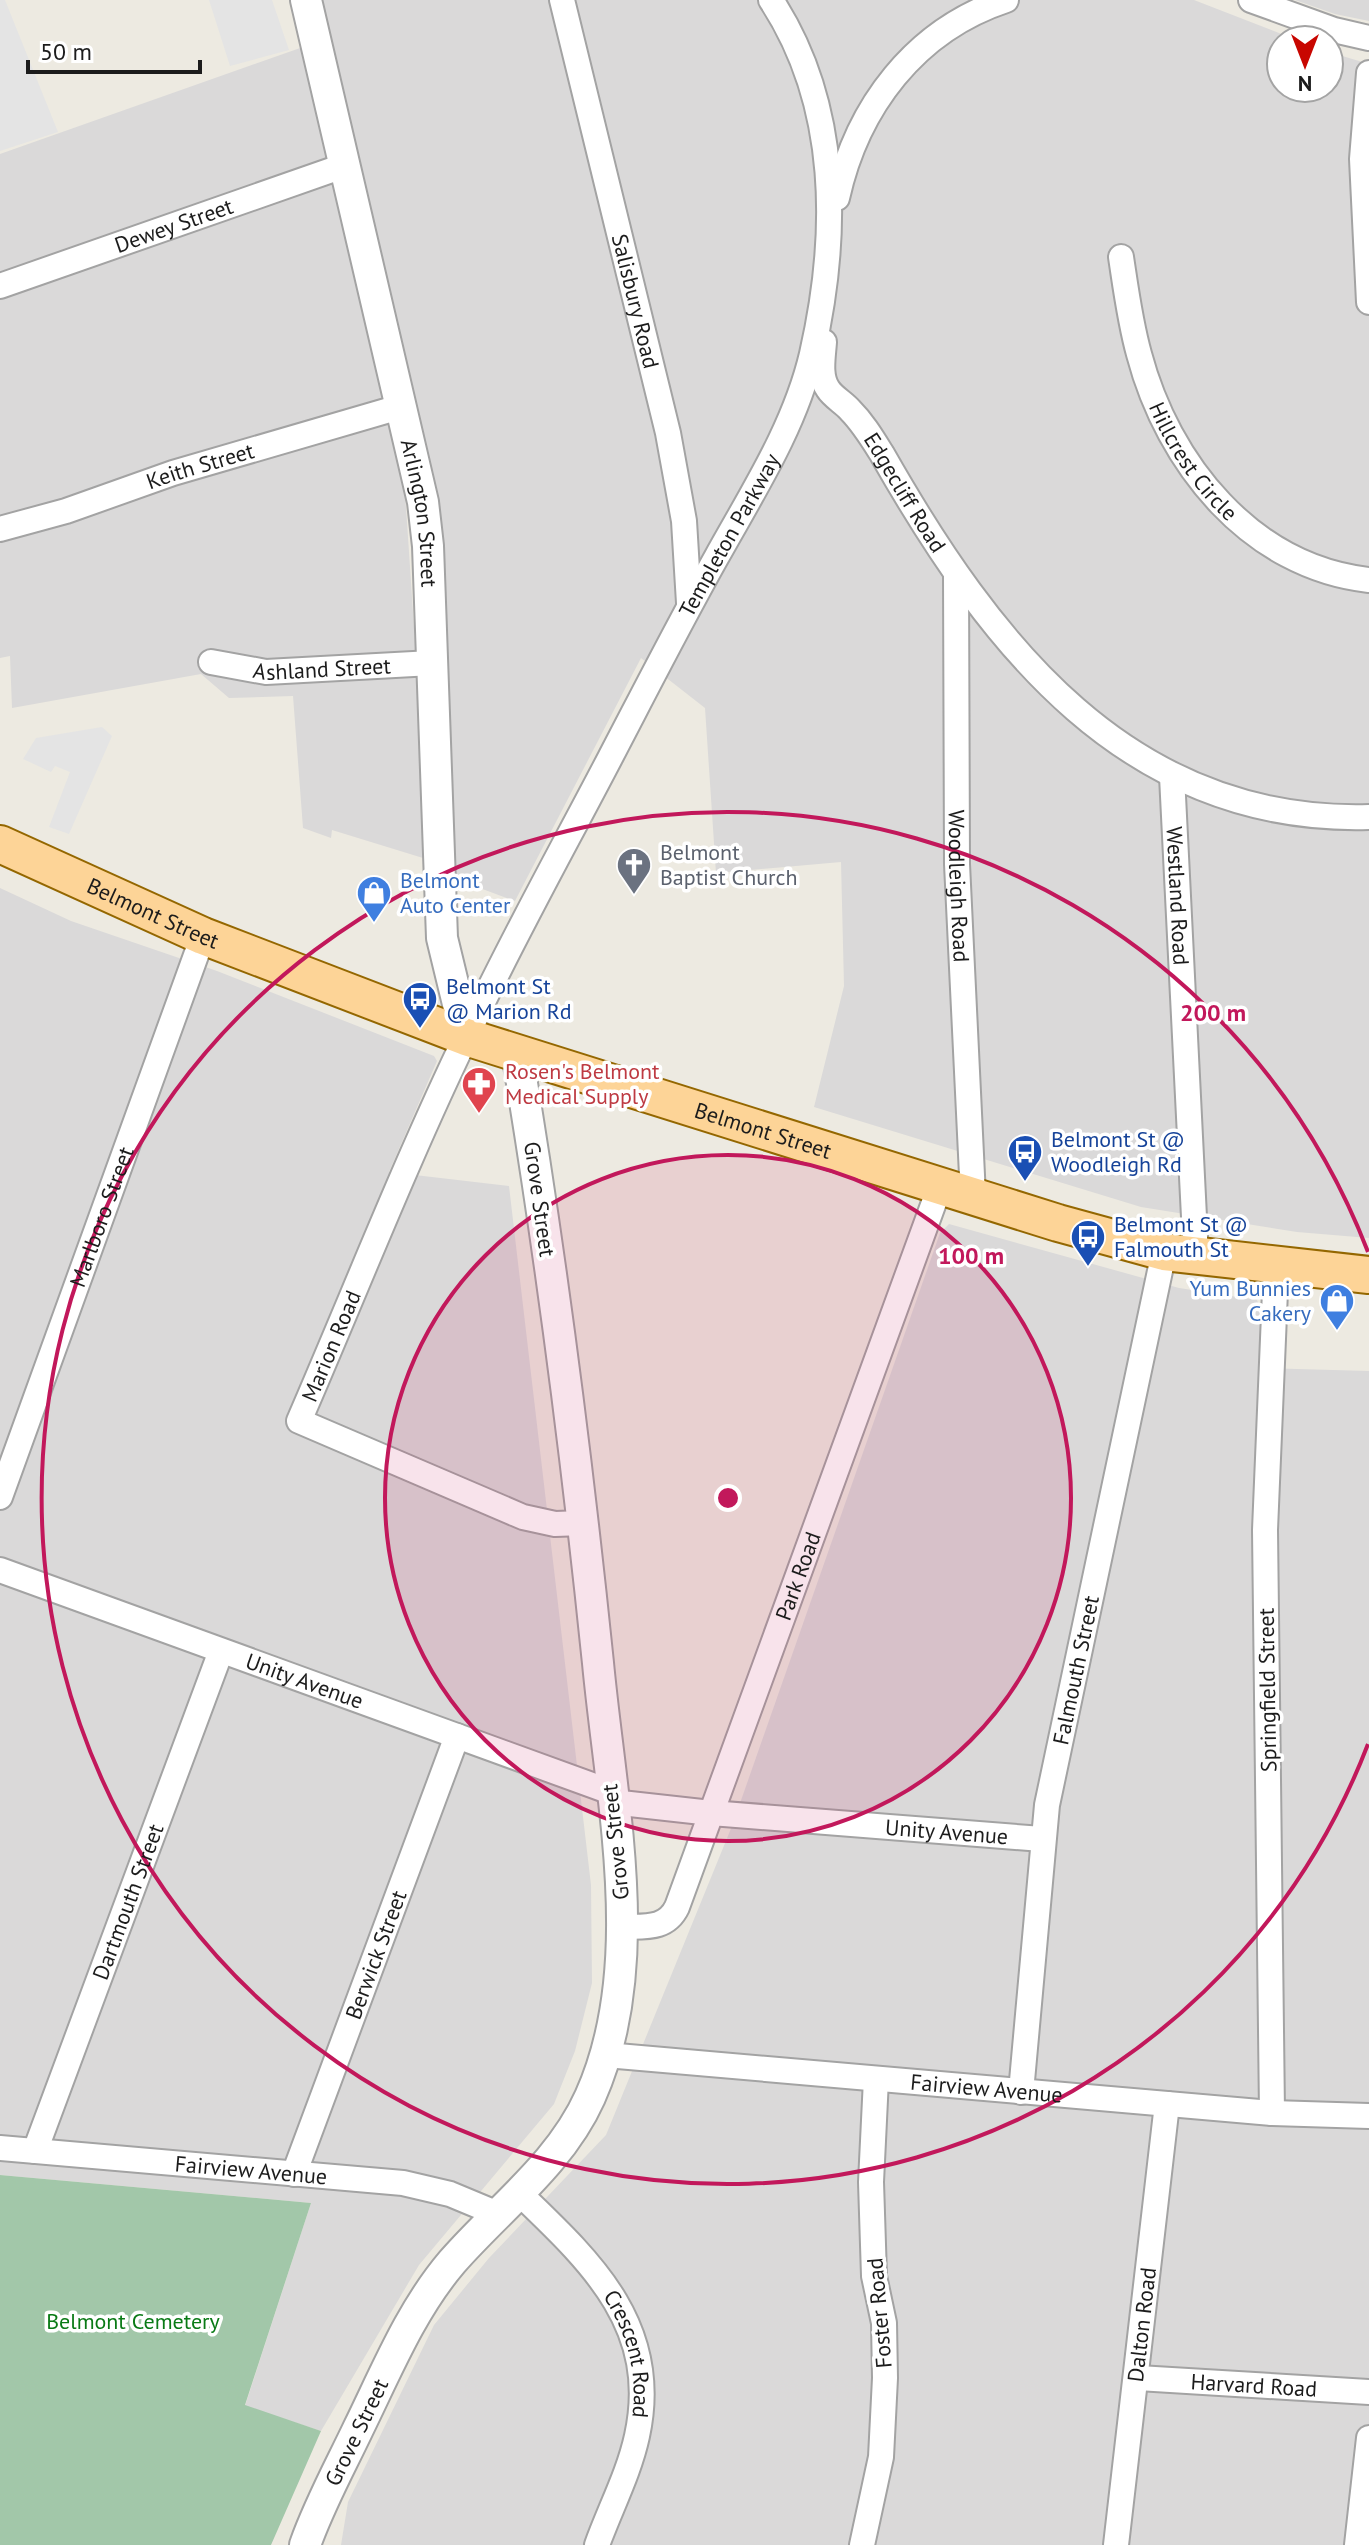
<svg xmlns="http://www.w3.org/2000/svg" width="1369" height="2545" font-family="'PT Sans',sans-serif">
	<rect width="100%" height="100%" fill="#edeae1"/>
	<!-- residential -->
	<path fill="#dad9d9" d="M 317,0 L 1194,0 L 1297,40 L 1281,40 L 1281,88 L 1329,88 L 1329,52 L 1369,64 L 1369,1238 L 1297,1232 L 1141,1207 L 814,1107 L 844,986 L 841,862 L 716,873 L 705,708 L 641,658 L 515,901 L 450,877 L 440,544 Z
		M 1295,0 L 1369,0 L 1369,21 L 1335,14 Z
		M 303,47 L 405,492 L 422,747 L 423,858 L 332,830 L 331,838 L 303,828 L 293,696 L 229,698 L 201,674 L 12,708 L 10,656 L 0,658 L 0,154 Z
		M 0,888 L 71,921 L 217,971 L 434,1056 L 437,1061 L 389,1172 L 509,1186 L 591,1885 L 592,1983 L 575,2051 L 554,2104 L 419,2265 L 321,2431 L 245,2406 L 311,2203 L 0,2175 Z
		M 949,1224 L 1179,1288 L 1257,1300 L 1263,1315 L 1262,1368 L 1369,1371 L 1369,2545 L 341,2545 L 348,2502 L 434,2325 L 489,2258 L 606,2135 L 732,1826 L 940,1233 Z"/>
	<!-- cemetery -->
	<path fill="#a2c7a9" d="M 0,2175 L 311,2203 L 245,2405 L 321,2431 L 271,2545 L 0,2545 Z"/>
	<!-- parking -->
	<path fill="#e4e4e4" d="M 0,0 L 5,0 L 58,132 L 0,151 Z
		M 209,0 L 272,0 L 289,50 L 230,66 Z
		M 102,727 L 112,736 L 69,834 L 49,827 L 70,772 L 55,766 L 51,772 L 23,759 L 36,738 Z"/>
	<g fill="none" stroke-linecap="round" stroke-linejoin="round">
		<defs>
			<g id="minor">
				<path id="s1" d="M 562,0 L 668,433 L 684,521 L 689,603"/>
				<path d="M 1251,0 L 1334,30 L 1369,38"/>
				<path d="M 1369,73 L 1362,159 L 1369,302"/>
				<path d="M 837,198 C 857,107 915,30 1006,0"/>
				<path id="s2" d="M 1121,257 C 1126,290 1130,322 1139,354 C 1168,464 1251,567 1369,580"/>
				<path id="s3" d="M 0,286 L 346,165"/>
				<path id="s4" d="M 824,342 C 823,357 819,376 828,389 C 833,397 844,403 850,410 C 863,423 872,438 882,454 C 990,644 1128,824 1369,817"/>
				<path id="s5" d="M 0,529 L 66,511 L 173,473 L 403,406"/>
				<path id="s6" d="M 956,576 L 957,864 L 973,1196"/>
				<path id="s7" d="M 211,662 L 266,672 L 432,663"/>
				<path id="s8" d="M 1172,776 L 1196,1257"/>
				<path id="s9" d="M 0,1497 L 203,936"/>
				<path id="s10" d="M 583,1523 L 555,1524 L 523,1517 L 299,1421 C 355,1292 406,1161 467,1035 C 511,941 562,850 610,758 C 645,691 679,624 716,558 C 752,493 795,427 812,354 C 839,235 840,105 771,0"/>
				<path id="s11" d="M 0,1570 L 611,1792"/>
				<path id="s12" d="M 612,1802 L 711,1813 L 1042,1839"/>
				<path id="s13" d="M 623,1927 C 644,1926 666,1930 677,1907 L 940,1186"/>
				<path id="s14" d="M 606,2055 L 1272,2113 L 1369,2116"/>
				<path id="s15" d="M 1021,2092 L 1047,1805 L 1164,1252"/>
				<path d="M 1272,2113 L 1265,1530 L 1276,1267"/>
				<path id="s16" d="M 0,2148 L 403,2183 L 450,2194 L 498,2214"/>
				<path id="s17" d="M 35,2151 L 221,1651"/>
				<path id="s18" d="M 294,2174 L 457,1736"/>
				<path id="s19" d="M 518,2192 C 591,2262 661,2326 637,2436 C 629,2473 610,2509 597,2545"/>
				<path id="s20" d="M 1138,2378 L 1369,2392"/>
				<path d="M 862,2545 L 881,2457 L 885,2378 L 884,2323 L 874,2276 L 871,2182 L 876,2079"/>
				<path id="s21" d="M 1116,2545 L 1167,2104"/>
				<path d="M 1357,2545 L 1369,2438"/>
			</g>
			<g id="tertiary">
				<path id="s22" d="M 306,0 L 423,502 L 428,546 L 442,938 L 466,1037"/>
				<path id="s23" d="M 305,2545 C 319,2505 340,2467 358,2429 C 386,2372 411,2310 452,2262 C 499,2208 560,2164 590,2097 C 649,1966 611,1802 598,1663 C 577,1459 551,1256 517,1053"/>
			</g>
			<g id="primary">
				<path id="s24" d="M 0,844 L 203,936 L 466,1037 L 1058,1223 L 1164,1252 L 1369,1275"/>
			</g>
		</defs>
		<!-- minor casing -->
		<use href="#minor" stroke="#a3a3a3" stroke-width="28"/>
		<!-- tertiary casing -->
		<use href="#tertiary" stroke="#a3a3a3" stroke-width="34"/>
		<!-- primary casing -->
		<use href="#primary" stroke="#946700" stroke-width="40"/>
		<!-- minor -->
		<use href="#minor" stroke="#fff" stroke-width="24"/>
		<!-- tertiary -->
		<use href="#tertiary" stroke="#fff" stroke-width="30"/>
		<!-- primary -->
		<use href="#primary" stroke="#fdd497" stroke-width="36"/>
	</g>
	<!-- distance rings -->
	<circle cx="728" cy="1498" r="343" fill="#c2185b" fill-opacity=".12"/>
	<g fill="none" stroke="#c2185b" stroke-width="4">
		<circle cx="728" cy="1498" r="343"/>
		<path d="M1368 1744A686 686 0 1 1 1368 1252"/>
	</g>
	<!-- icons -->
	<defs>
		<symbol id="church-pin" viewBox="-11 -11 22 30"><path d="M0 17L-7.5 6A9.5 9.5 0 1 1 7.5 6Z" fill="#6b7280" stroke="#fff"/><path d="M-1.2-6h2.4v3.5h3.3v2.4h-3.3V6h-2.4V-.1h-3.3v-2.4h3.3Z" fill="#fff"/></symbol>
		<symbol id="shop-pin" viewBox="-11 -11 22 30"><path d="M0 17L-7.5 6A9.5 9.5 0 1 1 7.5 6Z" fill="#3f7fe0" stroke="#fff"/><path d="M-5-2.5h2.3a2.7 3.5 0 0 1 5.4 0H5L5.5 6h-11ZM-1.5-2.5h3a1.5 2.3 0 0 0-3 0Z" fill="#fff"/></symbol>
		<symbol id="bus-pin" viewBox="-11 -11 22 30"><path d="M0 17L-7.5 6A9.5 9.5 0 1 1 7.5 6Z" fill="#1a4fb4" stroke="#fff"/><path d="M-5-6H5V4H4V6H2V4H-2V6H-4V4H-5ZM-3.5-4V0h7V-4ZM-3.5 1.2v1.5H-2V1.2ZM2 1.2v1.5H3.5V1.2Z" fill="#fff"/></symbol>
		<symbol id="pharmacy-pin" viewBox="-11 -11 22 30"><path d="M0 17L-7.5 6A9.5 9.5 0 1 1 7.5 6Z" fill="#e0444e" stroke="#fff"/><path d="M-2-6h4v4h4v4h-4v4h-4v-4h-4v-4h4Z" fill="#fff"/></symbol>
	</defs>
	<g fill-rule="evenodd">
		<use href="#church-pin" x="614" y="845" width="40" height="54"/>
		<use href="#shop-pin" x="354" y="873" width="40" height="54"/>
		<use href="#bus-pin" x="400" y="979" width="40" height="54"/>
		<use href="#pharmacy-pin" x="459" y="1064" width="40" height="54"/>
		<use href="#bus-pin" x="1005" y="1132" width="40" height="54"/>
		<use href="#bus-pin" x="1068" y="1217" width="40" height="54"/>
		<use href="#shop-pin" x="1317" y="1281" width="40" height="54"/>
	</g>
	<g text-anchor="middle" dominant-baseline="central" stroke-width="7" stroke-linejoin="round" paint-order="stroke">
		<!-- street labels -->
		<g font-size="22" fill="#1c1c1c" stroke="#fff">
			<text stroke="none"><textPath href="#s3" startOffset="184">Dewey Street</textPath></text>
			<text stroke="none"><textPath href="#s1" startOffset="310">Salisbury Road</textPath></text>
			<text stroke="none"><textPath href="#s2" startOffset="220">Hillcrest Circle</textPath></text>
			<text stroke="none"><textPath href="#s5" startOffset="210">Keith Street</textPath></text>
			<text stroke="none"><textPath href="#s4" startOffset="178">Edgecliff Road</textPath></text>
			<text stroke="none"><textPath href="#s22" startOffset="526">Arlington Street</textPath></text>
			<text stroke="none"><textPath href="#s10" startOffset="1290">Templeton Parkway</textPath></text>
			<text stroke="none"><textPath href="#s7" startOffset="112">Ashland Street</textPath></text>
			<text stroke="none"><textPath href="#s6" startOffset="310">Woodleigh Road</textPath></text>
			<text stroke="none"><textPath href="#s8" startOffset="120">Westland Road</textPath></text>
			<text stroke="none"><textPath href="#s24" startOffset="168">Belmont Street</textPath></text>
			<text stroke="none"><textPath href="#s24" startOffset="816">Belmont Street</textPath></text>
			<text transform="translate(540 1199) rotate(82)">Grove Street</text>
			<text stroke="none"><textPath href="#s9" startOffset="298">Marlboro Street</textPath></text>
			<text stroke="none"><textPath href="#s10" startOffset="386">Marion Road</textPath></text>
			<text stroke="none"><textPath href="#s13" startOffset="414">Park Road</textPath></text>
			<text stroke="none"><textPath href="#s15" startOffset="426">Falmouth Street</textPath></text>
			<text stroke="none"><textPath href="#s11" startOffset="324">Unity Avenue</textPath></text>
			<text transform="translate(1267 1690) rotate(-91)">Springfield Street</text>
			<text stroke="none"><textPath href="#s12" startOffset="336">Unity Avenue</textPath></text>
			<text transform="translate(615 1842) rotate(-96)">Grove Street</text>
			<text stroke="none"><textPath href="#s17" startOffset="266">Dartmouth Street</textPath></text>
			<text stroke="none"><textPath href="#s18" startOffset="234">Berwick Street</textPath></text>
			<text stroke="none"><textPath href="#s14" startOffset="382">Fairview Avenue</textPath></text>
			<text stroke="none"><textPath href="#s16" startOffset="252">Fairview Avenue</textPath></text>
			<text transform="translate(879 2313) rotate(-95)">Foster Road</text>
			<text stroke="none"><textPath href="#s21" startOffset="222">Dalton Road</textPath></text>
			<text stroke="none"><textPath href="#s19" startOffset="202">Crescent Road</textPath></text>
			<text stroke="none"><textPath href="#s20" startOffset="116">Harvard Road</textPath></text>
			<text stroke="none"><textPath href="#s23" startOffset="124">Grove Street</textPath></text>
		</g>
		<!-- worship labels -->
		<g font-size="22" fill="#5b616d" stroke="#fff" text-anchor="start">
			<text x="660" y="852">Belmont<tspan x="660" dy="25">Baptist Church</tspan></text>
		</g>
		<!-- shop labels -->
		<g font-size="22" fill="#366cbe" stroke="#fff" text-anchor="start">
			<text x="400" y="880">Belmont<tspan x="400" dy="25">Auto Center</tspan></text>
			<text x="1311" y="1288" text-anchor="end">Yum Bunnies<tspan x="1311" dy="25">Cakery</tspan></text>
		</g>
		<!-- transit labels -->
		<g font-size="22" fill="#164399" stroke="#fff" text-anchor="start">
			<text x="446" y="986">Belmont St<tspan x="446" dy="25">@ Marion Rd</tspan></text>
			<text x="1051" y="1139">Belmont St @<tspan x="1051" dy="25">Woodleigh Rd</tspan></text>
			<text x="1114" y="1224">Belmont St @<tspan x="1114" dy="25">Falmouth St</tspan></text>
		</g>
		<!-- health labels -->
		<g font-size="22" fill="#be3a42" stroke="#fff" text-anchor="start">
			<text x="505" y="1071">Rosen's Belmont<tspan x="505" dy="25">Medical Supply</tspan></text>
		</g>
		<!-- park labels -->
		<g font-size="22" fill="#0a7a16" stroke="#fff">
			<text x="133" y="2321">Belmont Cemetery</text>
		</g>
	</g>
	<circle cx="728" cy="1498" r="12" fill="#c2185b" stroke="#fff" stroke-width="4"/>
	<g font-size="24" text-anchor="middle" font-weight="bold" fill="#c2185b" stroke="#fff" stroke-width="7" stroke-linejoin="round" paint-order="stroke">
		<text x="1213" y="1021">200 m</text>
		<text x="971" y="1264">100 m</text>
	</g>
	<!-- north arrow -->
	<g transform="translate(1305 64) rotate(180)"><circle r="38" fill="#ffffff" stroke="#a4a4a4" stroke-width="2"/>
	<path d="M0-6L14 30L0 20L-14 30Z" fill="#c80600"/>
	<text y="-12" font-size="22" font-weight="bold" text-anchor="middle" fill="#1c1c1c">N</text>
	</g>
	<!-- scale -->
	<path d="M28 60v12h172v-12" fill="none" stroke="#1c1c1c" stroke-width="4"/>
	<text x="40" y="60" font-size="24" fill="#1c1c1c" stroke="#ffffff" stroke-width="6" paint-order="stroke">50 m</text>
</svg>
